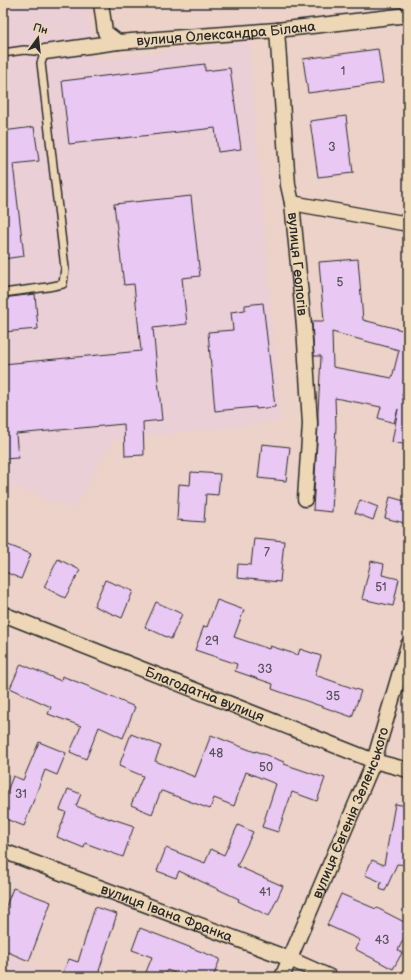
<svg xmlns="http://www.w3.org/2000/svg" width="411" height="980" font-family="'Balsamiq Sans',sans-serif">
	<rect width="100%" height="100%" fill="#ecd2c9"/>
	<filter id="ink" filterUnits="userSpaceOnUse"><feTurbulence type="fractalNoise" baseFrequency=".025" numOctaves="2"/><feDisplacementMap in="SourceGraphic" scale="8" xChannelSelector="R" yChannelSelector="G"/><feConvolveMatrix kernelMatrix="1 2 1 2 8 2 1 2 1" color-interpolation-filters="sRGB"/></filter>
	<g filter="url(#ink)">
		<!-- built -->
		<path fill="#ebcfd6" d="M 3,3 L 86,3 L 96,60 L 249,41 L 280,421 L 112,440 L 74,509 L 3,483 Z
			M 3,953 L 53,977 L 3,977 Z"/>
		<!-- building -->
		<path fill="#e9c8f4" stroke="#2b2b2b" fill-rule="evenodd" d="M 378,49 L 383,83 L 308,93 L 303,59 Z
			M 205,64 L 205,71 L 230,68 L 241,149 L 218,152 L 215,128 L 69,144 L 62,81 Z
			M 346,116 L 353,173 L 318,177 L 310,121 Z
			M 34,127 L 39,161 L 13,164 L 24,256 L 3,259 L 3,131 Z
			M 191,196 L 200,276 L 182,278 L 187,324 L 153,328 L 162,420 L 143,422 L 144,455 L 125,456 L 124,424 L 16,434 L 18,458 L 3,459 L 3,364 L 141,351 L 134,284 L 124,285 L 114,204 Z
			M 358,259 L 363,320 L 406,331 L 405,337 L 408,337 L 408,390 L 404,389 L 402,396 L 408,397 L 408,445 L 392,442 L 398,409 L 394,423 L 378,418 L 381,407 L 335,398 L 336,426 L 332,512 L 313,510 L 318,425 L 318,412 L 321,356 L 314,356 L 312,321 L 324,321 L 319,262 ZM 332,332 L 399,350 L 392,378 L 333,367 Z
			M 35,294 L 38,329 L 3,332 L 3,298 Z
			M 263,303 L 275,407 L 256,409 L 256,407 L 215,411 L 208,332 L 233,330 L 231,312 L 245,310 L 245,305 Z
			M 262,444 L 290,447 L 286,481 L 258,478 Z
			M 191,472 L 220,474 L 218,495 L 206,494 L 204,522 L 177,520 L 179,484 L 190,485 Z
			M 390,497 L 408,502 L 408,524 L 385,518 Z
			M 360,500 L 378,507 L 373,520 L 355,513 Z
			M 254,538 L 284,541 L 280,582 L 237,578 L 238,564 L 251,565 Z
			M 3,543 L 31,554 L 21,579 L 3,571 Z
			M 58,559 L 80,570 L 65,598 L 44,587 Z
			M 371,561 L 384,564 L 382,575 L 399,579 L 393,606 L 362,599 Z
			M 105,580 L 133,591 L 122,618 L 94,606 Z
			M 217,600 L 244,610 L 234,637 L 269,649 L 270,646 L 298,655 L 300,649 L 321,656 L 315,675 L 361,691 L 352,717 L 272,689 L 273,684 L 235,671 L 237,664 L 195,650 L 204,626 L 207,627 Z
			M 156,602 L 182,614 L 171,639 L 145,627 Z
			M 21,664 L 61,681 L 62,676 L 90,687 L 90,688 L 135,707 L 123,738 L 99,727 L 86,759 L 70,752 L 81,726 L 48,714 L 51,707 L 10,688 Z
			M 131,734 L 161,746 L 155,761 L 195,777 L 211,735 L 255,752 L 256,751 L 284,762 L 284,764 L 325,778 L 317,801 L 292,792 L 278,832 L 262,827 L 276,784 L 246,772 L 234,806 L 214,798 L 210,809 L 162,791 L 161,791 L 152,814 L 131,805 L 143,776 L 119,766 Z
			M 39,742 L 66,753 L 57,775 L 45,770 L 24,826 L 3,818 L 3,802 L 13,776 L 23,780 Z
			M 68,789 L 81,794 L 76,806 L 110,819 L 110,818 L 134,826 L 123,857 L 85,843 L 84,848 L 57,837 L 66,812 L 60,810 Z
			M 395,804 L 408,806 L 408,865 L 397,864 L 385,891 L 380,889 L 381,882 L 365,875 L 372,860 L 384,865 Z
			M 238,825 L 253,832 L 237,866 L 283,886 L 269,916 L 238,901 L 239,899 L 179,871 L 176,878 L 157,871 L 166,848 L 205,863 L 211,849 L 224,855 Z
			M 13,888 L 51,902 L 29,961 L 3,950 L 3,914 Z
			M 341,894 L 376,909 L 377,908 L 408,924 L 408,930 L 398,950 L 402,953 L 393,969 L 355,949 L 360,940 L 327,925 Z
			M 95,907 L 117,914 L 99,971 L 113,976 L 112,977 L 61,977 L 69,959 L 78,962 Z
			M 140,928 L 220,959 L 213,977 L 185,977 L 167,970 L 164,977 L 144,977 L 152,957 L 132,950 Z"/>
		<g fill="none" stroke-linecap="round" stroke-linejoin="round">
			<defs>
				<path id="service" d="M 3,53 L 24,50 L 45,52 L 41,63 L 65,268 L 63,284 L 48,287 L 3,293"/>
				<g id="minor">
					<path d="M 101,3 L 105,32 L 118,42"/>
					<path id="s1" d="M 277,30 L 288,185 L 292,203 L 304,326 L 310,424 L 305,499"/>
					<path id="s2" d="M 45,52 L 118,42 L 277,30 L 408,15"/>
					<path d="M 292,203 L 408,224"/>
					<path id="s3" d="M 3,614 L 374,761 L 408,770"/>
					<path id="s4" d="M 3,851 L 290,959 L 330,977"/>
					<path id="s5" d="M 282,977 L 374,761 L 408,645"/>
				</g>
			</defs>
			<!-- service casing -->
			<use href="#service" stroke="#2b2b2b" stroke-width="10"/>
			<!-- minor casing -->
			<use href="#minor" stroke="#2b2b2b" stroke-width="17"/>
			<!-- service -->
			<use href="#service" stroke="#edd7b6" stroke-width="7"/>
			<!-- minor -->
			<use href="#minor" stroke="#edd7b6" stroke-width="14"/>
		</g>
	</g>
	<g text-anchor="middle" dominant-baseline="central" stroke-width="3" stroke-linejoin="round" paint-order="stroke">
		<!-- number labels -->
		<g font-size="12" fill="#5a525d">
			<text x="343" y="71">1</text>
			<text x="332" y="147">3</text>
			<text x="340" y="282">5</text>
			<text x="267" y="552">7</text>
			<text x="381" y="587">51</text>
			<text x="212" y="641">29</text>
			<text x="265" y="669">33</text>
			<text x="333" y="696">35</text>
			<text x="216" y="753">48</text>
			<text x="266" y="767">50</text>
			<text x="21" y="794">31</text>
			<text x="265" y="892">41</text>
			<text x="382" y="940">43</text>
		</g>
		<!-- street labels -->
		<g font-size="14" fill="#2b2b2b" stroke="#edd7b6">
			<text stroke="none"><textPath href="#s2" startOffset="182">вулиця Олександра Білана</textPath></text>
			<text stroke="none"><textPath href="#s1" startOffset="235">вулиця Геологів</textPath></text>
			<text stroke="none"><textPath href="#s3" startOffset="217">Благодатна вулиця</textPath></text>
			<text stroke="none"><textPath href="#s5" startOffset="178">вулиця Євгенія Зеленського</textPath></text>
			<text stroke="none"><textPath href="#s4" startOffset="175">вулиця Івана Франка</textPath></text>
		</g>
	</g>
	<!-- margin -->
	<rect width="411" height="980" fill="none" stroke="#edd7b6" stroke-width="16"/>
	<rect x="8" y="8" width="395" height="964" fill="none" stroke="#2b2b2b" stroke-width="1.5" filter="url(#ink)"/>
	<!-- north arrow -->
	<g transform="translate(38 38) rotate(15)" stroke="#edd7b6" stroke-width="3" paint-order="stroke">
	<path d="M0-3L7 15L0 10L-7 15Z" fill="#2b2b2b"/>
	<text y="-6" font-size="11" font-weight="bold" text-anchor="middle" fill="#2b2b2b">Пн</text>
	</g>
</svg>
